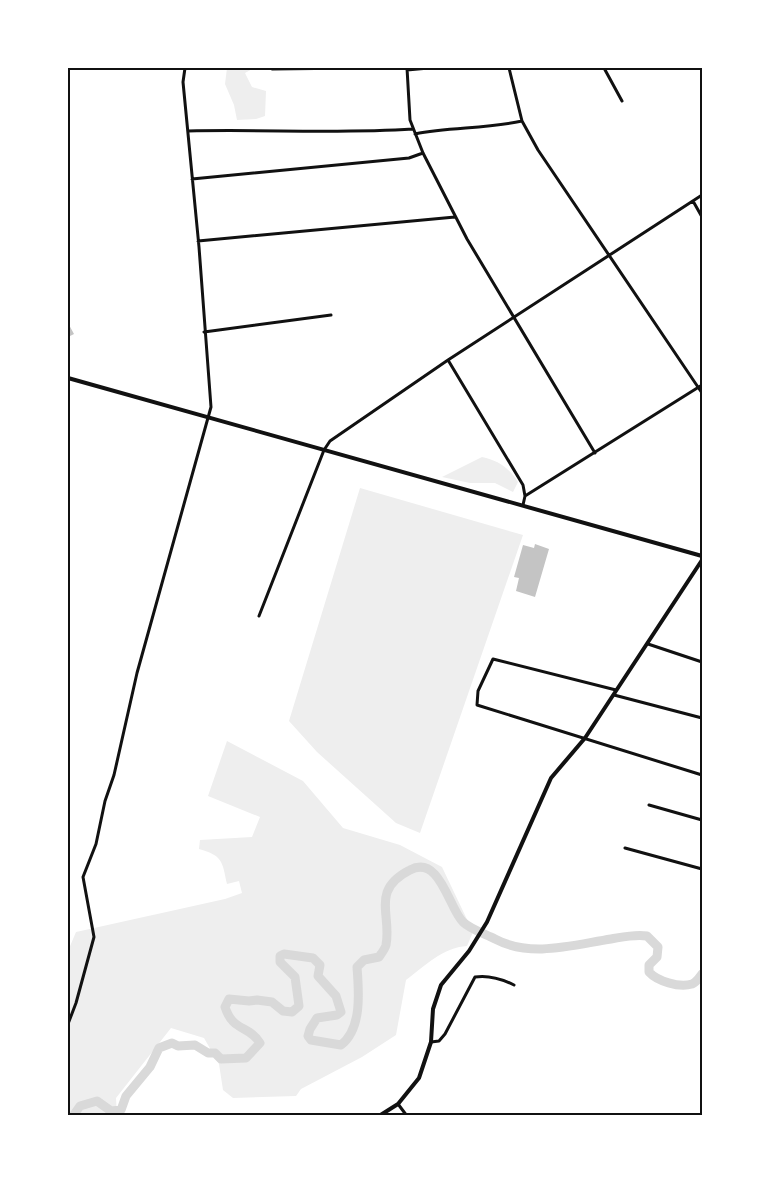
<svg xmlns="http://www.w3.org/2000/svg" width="770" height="1183" font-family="'PT Sans',sans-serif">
	<rect width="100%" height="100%" fill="#fff"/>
	<!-- green -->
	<path fill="#eee" d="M 227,68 L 254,68 L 245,73 L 252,87 L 266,91 L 265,116 L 256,119 L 237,120 L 234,105 L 225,84 Z
		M 482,457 C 498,460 510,469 518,482 L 513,492 L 495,483 L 470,483 L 442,477 Z
		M 360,488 L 523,535 L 420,833 L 396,823 L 317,752 L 289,721 Z
		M 227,741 L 303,781 L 343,828 L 400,845 L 442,867 L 473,932 L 467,946 C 443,947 424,967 406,980 L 396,1035 L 362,1057 L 301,1089 L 296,1096 L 233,1098 L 223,1090 L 219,1064 L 204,1038 L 171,1028 L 116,1098 L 117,1115 L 68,1116 L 68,951 L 76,932 L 225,899 L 242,893 L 239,881 L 227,884 C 222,861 223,856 199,849 L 200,840 L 252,837 L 260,817 L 208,796 Z"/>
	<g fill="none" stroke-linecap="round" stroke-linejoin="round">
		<!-- river -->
		<path stroke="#d9d9d9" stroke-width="9" d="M 73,1116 L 80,1106 L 97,1101 L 111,1111 L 121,1110 L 126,1096 L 150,1067 L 159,1048 L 172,1043 L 178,1046 L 195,1045 L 208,1053 L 215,1053 L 221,1059 L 246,1058 L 260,1043 C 249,1025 233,1032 225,1007 L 229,999 L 249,1001 L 257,1000 L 272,1002 L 283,1011 L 292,1012 L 299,1006 L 295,977 L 280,962 L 280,956 L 284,954 L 313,958 L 320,965 L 318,976 L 336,996 L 341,1012 L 337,1015 L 317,1018 L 310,1029 L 308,1036 L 311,1040 L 341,1045 C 362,1029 359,992 357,967 L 364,960 L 379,957 C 381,954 385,949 386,945 C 392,915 370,890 410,870 C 440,854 449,909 463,922 C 470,929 485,934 495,939 C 531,958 573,945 611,939 C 623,937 635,934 647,936 L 658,947 L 657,957 L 649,965 L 649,972 C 657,981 679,988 692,984 C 697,982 699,978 702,974"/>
	</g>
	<!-- building -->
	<path fill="#c4c4c4" d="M 68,323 L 74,334 L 68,337 Z
		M 535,544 L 549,549 L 535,597 L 516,591 L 519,578 L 514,577 L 523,545 L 534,548 Z"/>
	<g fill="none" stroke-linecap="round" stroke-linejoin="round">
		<!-- minor -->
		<path stroke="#111" stroke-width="3" d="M 407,68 L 410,120 L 423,153 L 467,239 L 595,453
			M 509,68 L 522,121 L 538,150 L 702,393
			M 604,68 L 622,101
			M 272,69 L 358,68
			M 407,70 L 429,68
			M 188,131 C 263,129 338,134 413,129
			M 415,134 C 450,127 487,129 522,121
			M 192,179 L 409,158 L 423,153
			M 693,201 L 702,217
			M 198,241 L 455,217
			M 204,332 L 331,315
			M 448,360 L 523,485 L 525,496
			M 523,505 L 525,496 L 702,385
			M 259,616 L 324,450 L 330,441 L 448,360 L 702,195
			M 648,644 L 702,662
			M 616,690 L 493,659 L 478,691 L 477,705 L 702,775
			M 614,695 L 702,718
			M 649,805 L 702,820
			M 625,848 L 702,869
			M 68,1024 L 76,1003 L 94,937 L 83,877 L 96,844 L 105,801 L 114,775 L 137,673 L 211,407 L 199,247 L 183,82 L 185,68
			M 431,1042 L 439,1041 L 445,1034 L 475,977 C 488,975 502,979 514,985
			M 398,1104 L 407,1116"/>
		<!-- secondary -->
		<path stroke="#111" stroke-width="4" d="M 68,378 L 702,556
			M 379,1116 L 398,1104 L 419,1078 L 431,1042 L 433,1009 L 441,985 L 469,951 L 487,922 L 551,778 L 585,738 L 702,560"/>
	</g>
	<!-- border -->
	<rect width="770" height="1183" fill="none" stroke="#ffffff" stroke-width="138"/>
	<rect x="69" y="69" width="632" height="1045" fill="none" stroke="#111" stroke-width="2"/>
</svg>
